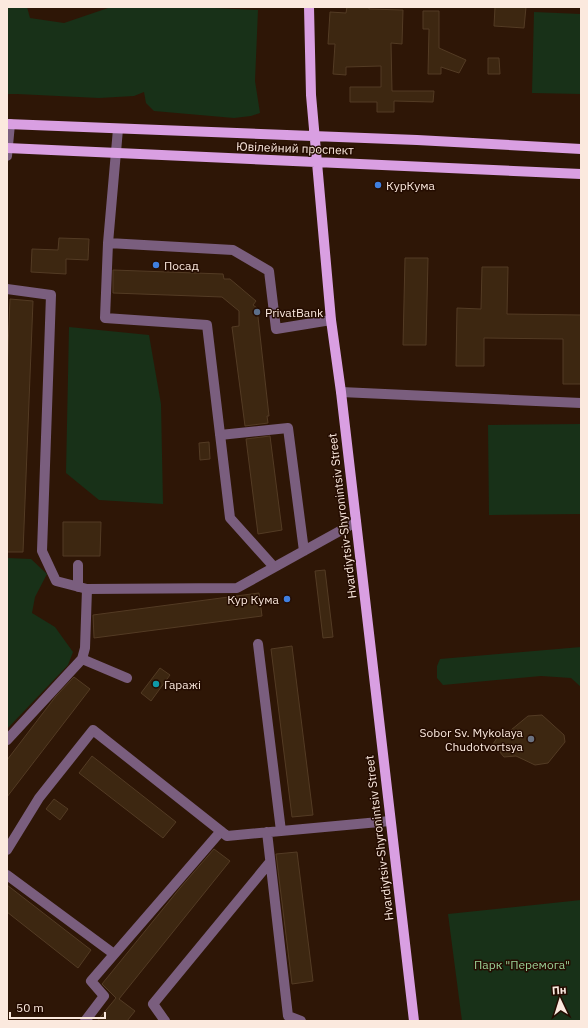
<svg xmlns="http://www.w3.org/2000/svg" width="588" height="1028" font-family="'IBM Plex Sans',sans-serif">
	<rect width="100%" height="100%" fill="#2e1606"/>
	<!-- green -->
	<path fill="#183118" d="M 7,7 L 27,7 L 30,18 L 64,23 L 111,7 L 194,7 L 258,10 L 255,81 L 260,113 L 251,116 L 234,118 L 154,111 L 146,103 L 144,92 L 134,96 L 99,98 L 17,94 L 7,94 Z
		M 534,12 L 581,14 L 581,94 L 532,93 Z
		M 69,327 L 149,335 L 161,404 L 163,504 L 99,500 L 66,473 Z
		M 581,424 L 581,514 L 489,515 L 488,425 Z
		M 7,558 L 31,559 L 47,574 L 35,597 L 32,613 L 55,627 L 73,652 L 68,665 L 7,729 Z
		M 581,647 L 581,687 L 571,678 L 541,676 L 443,685 L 437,678 L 437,666 L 440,659 Z
		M 581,900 L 581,1021 L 462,1021 L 448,914 Z"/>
	<!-- building -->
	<path fill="#3d2711" stroke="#533b24" d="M 347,7 L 369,7 L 369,9 L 403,10 L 402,44 L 391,43 L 392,91 L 434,91 L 433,102 L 394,101 L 394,112 L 377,112 L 377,102 L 350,102 L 350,87 L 381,87 L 381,66 L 346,67 L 346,75 L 333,74 L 335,44 L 328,44 L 330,12 L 346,13 Z
		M 495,7 L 526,7 L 524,28 L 494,26 Z
		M 423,11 L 439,11 L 439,48 L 466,60 L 459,73 L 441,67 L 441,74 L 428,74 L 429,29 L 423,29 Z
		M 488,58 L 499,58 L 500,74 L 488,74 Z
		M 59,238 L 89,239 L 88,260 L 66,259 L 66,274 L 31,272 L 32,249 L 58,250 Z
		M 405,258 L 428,258 L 426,345 L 403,345 Z
		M 482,267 L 508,267 L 507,314 L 581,315 L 581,384 L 563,384 L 563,339 L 484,338 L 484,366 L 456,366 L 457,308 L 481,309 Z
		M 113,270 L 223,274 L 224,279 L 230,279 L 256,301 L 253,305 L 257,308 L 269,416 L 267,416 L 268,423 L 245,426 L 232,327 L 239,326 L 239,311 L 222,297 L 113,293 Z
		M 10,299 L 33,301 L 23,552 L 7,552 L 7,372 Z
		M 270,436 L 282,530 L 258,534 L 246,439 Z
		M 209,442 L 210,459 L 200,460 L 199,443 Z
		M 63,522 L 101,522 L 100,556 L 63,556 Z
		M 325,570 L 333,637 L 323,638 L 315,571 Z
		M 259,593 L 262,616 L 94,638 L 93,615 Z
		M 292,646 L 313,815 L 292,817 L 271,649 Z
		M 160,668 L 170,675 L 151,701 L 141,693 Z
		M 74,677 L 90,689 L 7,797 L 7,760 L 56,696 Z
		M 542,715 L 564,735 L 565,742 L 548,763 L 535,765 L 516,756 L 504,757 L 493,744 L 501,732 L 511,730 L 528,716 Z
		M 92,756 L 176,822 L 163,838 L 79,773 Z
		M 54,799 L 68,809 L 60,820 L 46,809 Z
		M 214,849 L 230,861 L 119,999 L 135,1011 L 127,1021 L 97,1021 L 116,998 L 102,984 L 180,888 Z
		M 297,852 L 313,981 L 292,984 L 276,854 Z
		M 7,885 L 91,950 L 78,968 L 7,912 Z"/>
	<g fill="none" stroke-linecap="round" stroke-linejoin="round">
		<!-- minor -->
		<path stroke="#7a5e7e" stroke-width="10" d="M 118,129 L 108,243 L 233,250 L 269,271 L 276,329 L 331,320
			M 7,156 L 10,124
			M 108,243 L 105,318 L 207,325 L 230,518 L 274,567
			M 7,289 L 51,295 L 42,551 L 56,581 L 87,589
			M 341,392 L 581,403
			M 220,435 L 288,428 L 304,551
			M 78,565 L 78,587
			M 258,644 L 281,831
			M 82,659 L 127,678
			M 7,740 L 82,659 L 85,648 L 87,589 L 237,588 L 356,522
			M 267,832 L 288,1016 L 301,1021
			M 7,850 L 39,798 L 93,730 L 227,836 L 390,821
			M 7,875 L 114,954
			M 85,1021 L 104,996 L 91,981 L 221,831
			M 165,1021 L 153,1004 L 270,862"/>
		<!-- major -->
		<path stroke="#d99fe2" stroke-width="10" d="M 309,7 L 311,95 L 331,320 L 341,392 L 414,1021
			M 7,124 L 417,140 L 581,149
			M 7,148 L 581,174"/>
	</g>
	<!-- markers -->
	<g fill="#3f7fe0" stroke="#240c00" stroke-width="1.5">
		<circle cx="378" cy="185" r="4"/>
		<circle cx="156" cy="265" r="4"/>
		<circle cx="287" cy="599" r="4"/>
	</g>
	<circle fill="#5c6f8a" stroke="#240c00" stroke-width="1.5" cx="257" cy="312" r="4"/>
	<circle fill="#0f9aa8" stroke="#240c00" stroke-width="1.5" cx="156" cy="684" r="4"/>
	<circle fill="#6b7280" stroke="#240c00" stroke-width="1.5" cx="531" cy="739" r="4"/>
	<g text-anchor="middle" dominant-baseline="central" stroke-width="3" stroke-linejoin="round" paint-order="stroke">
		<!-- street labels -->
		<g font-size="12" fill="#fbe9de" stroke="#240c00">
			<text transform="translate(295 148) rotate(2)">Ювілейний проспект</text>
			<text transform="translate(342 516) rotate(-97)">Hvardiytsiv-Shyronintsiv Street</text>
			<text transform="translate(379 838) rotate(-97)">Hvardiytsiv-Shyronintsiv Street</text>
		</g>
		<!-- poi labels -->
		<g font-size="12" fill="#fbe9de" stroke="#240c00" text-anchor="start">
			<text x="386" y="185">КурКума</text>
			<text x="164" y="265">Посад</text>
			<text x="265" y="312">PrivatBank</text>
			<text x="279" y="599" text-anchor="end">Кур Кума</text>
			<text x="164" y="684">Гаражі</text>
			<text x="523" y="732" text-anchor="end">Sobor Sv. Mykolaya<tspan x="523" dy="14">Chudotvortsya</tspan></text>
		</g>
		<!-- park labels -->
		<g font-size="12" fill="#9ad297" stroke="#240c00">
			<text x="522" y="964">Парк "Перемога"</text>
		</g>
	</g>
	<!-- border -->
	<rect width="588" height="1028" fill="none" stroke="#fbe9de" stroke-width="16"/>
	<!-- north arrow -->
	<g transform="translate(560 1000) rotate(356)" stroke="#240c00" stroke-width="3" paint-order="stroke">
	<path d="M0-3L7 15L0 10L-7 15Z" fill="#fbe9de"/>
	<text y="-6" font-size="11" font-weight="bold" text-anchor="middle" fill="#fbe9de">Пн</text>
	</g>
	<!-- scale -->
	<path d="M10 1012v6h95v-6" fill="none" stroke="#fbe9de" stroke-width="2"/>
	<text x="16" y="1012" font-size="12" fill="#fbe9de" stroke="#240c00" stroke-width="3" paint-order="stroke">50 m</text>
</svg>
